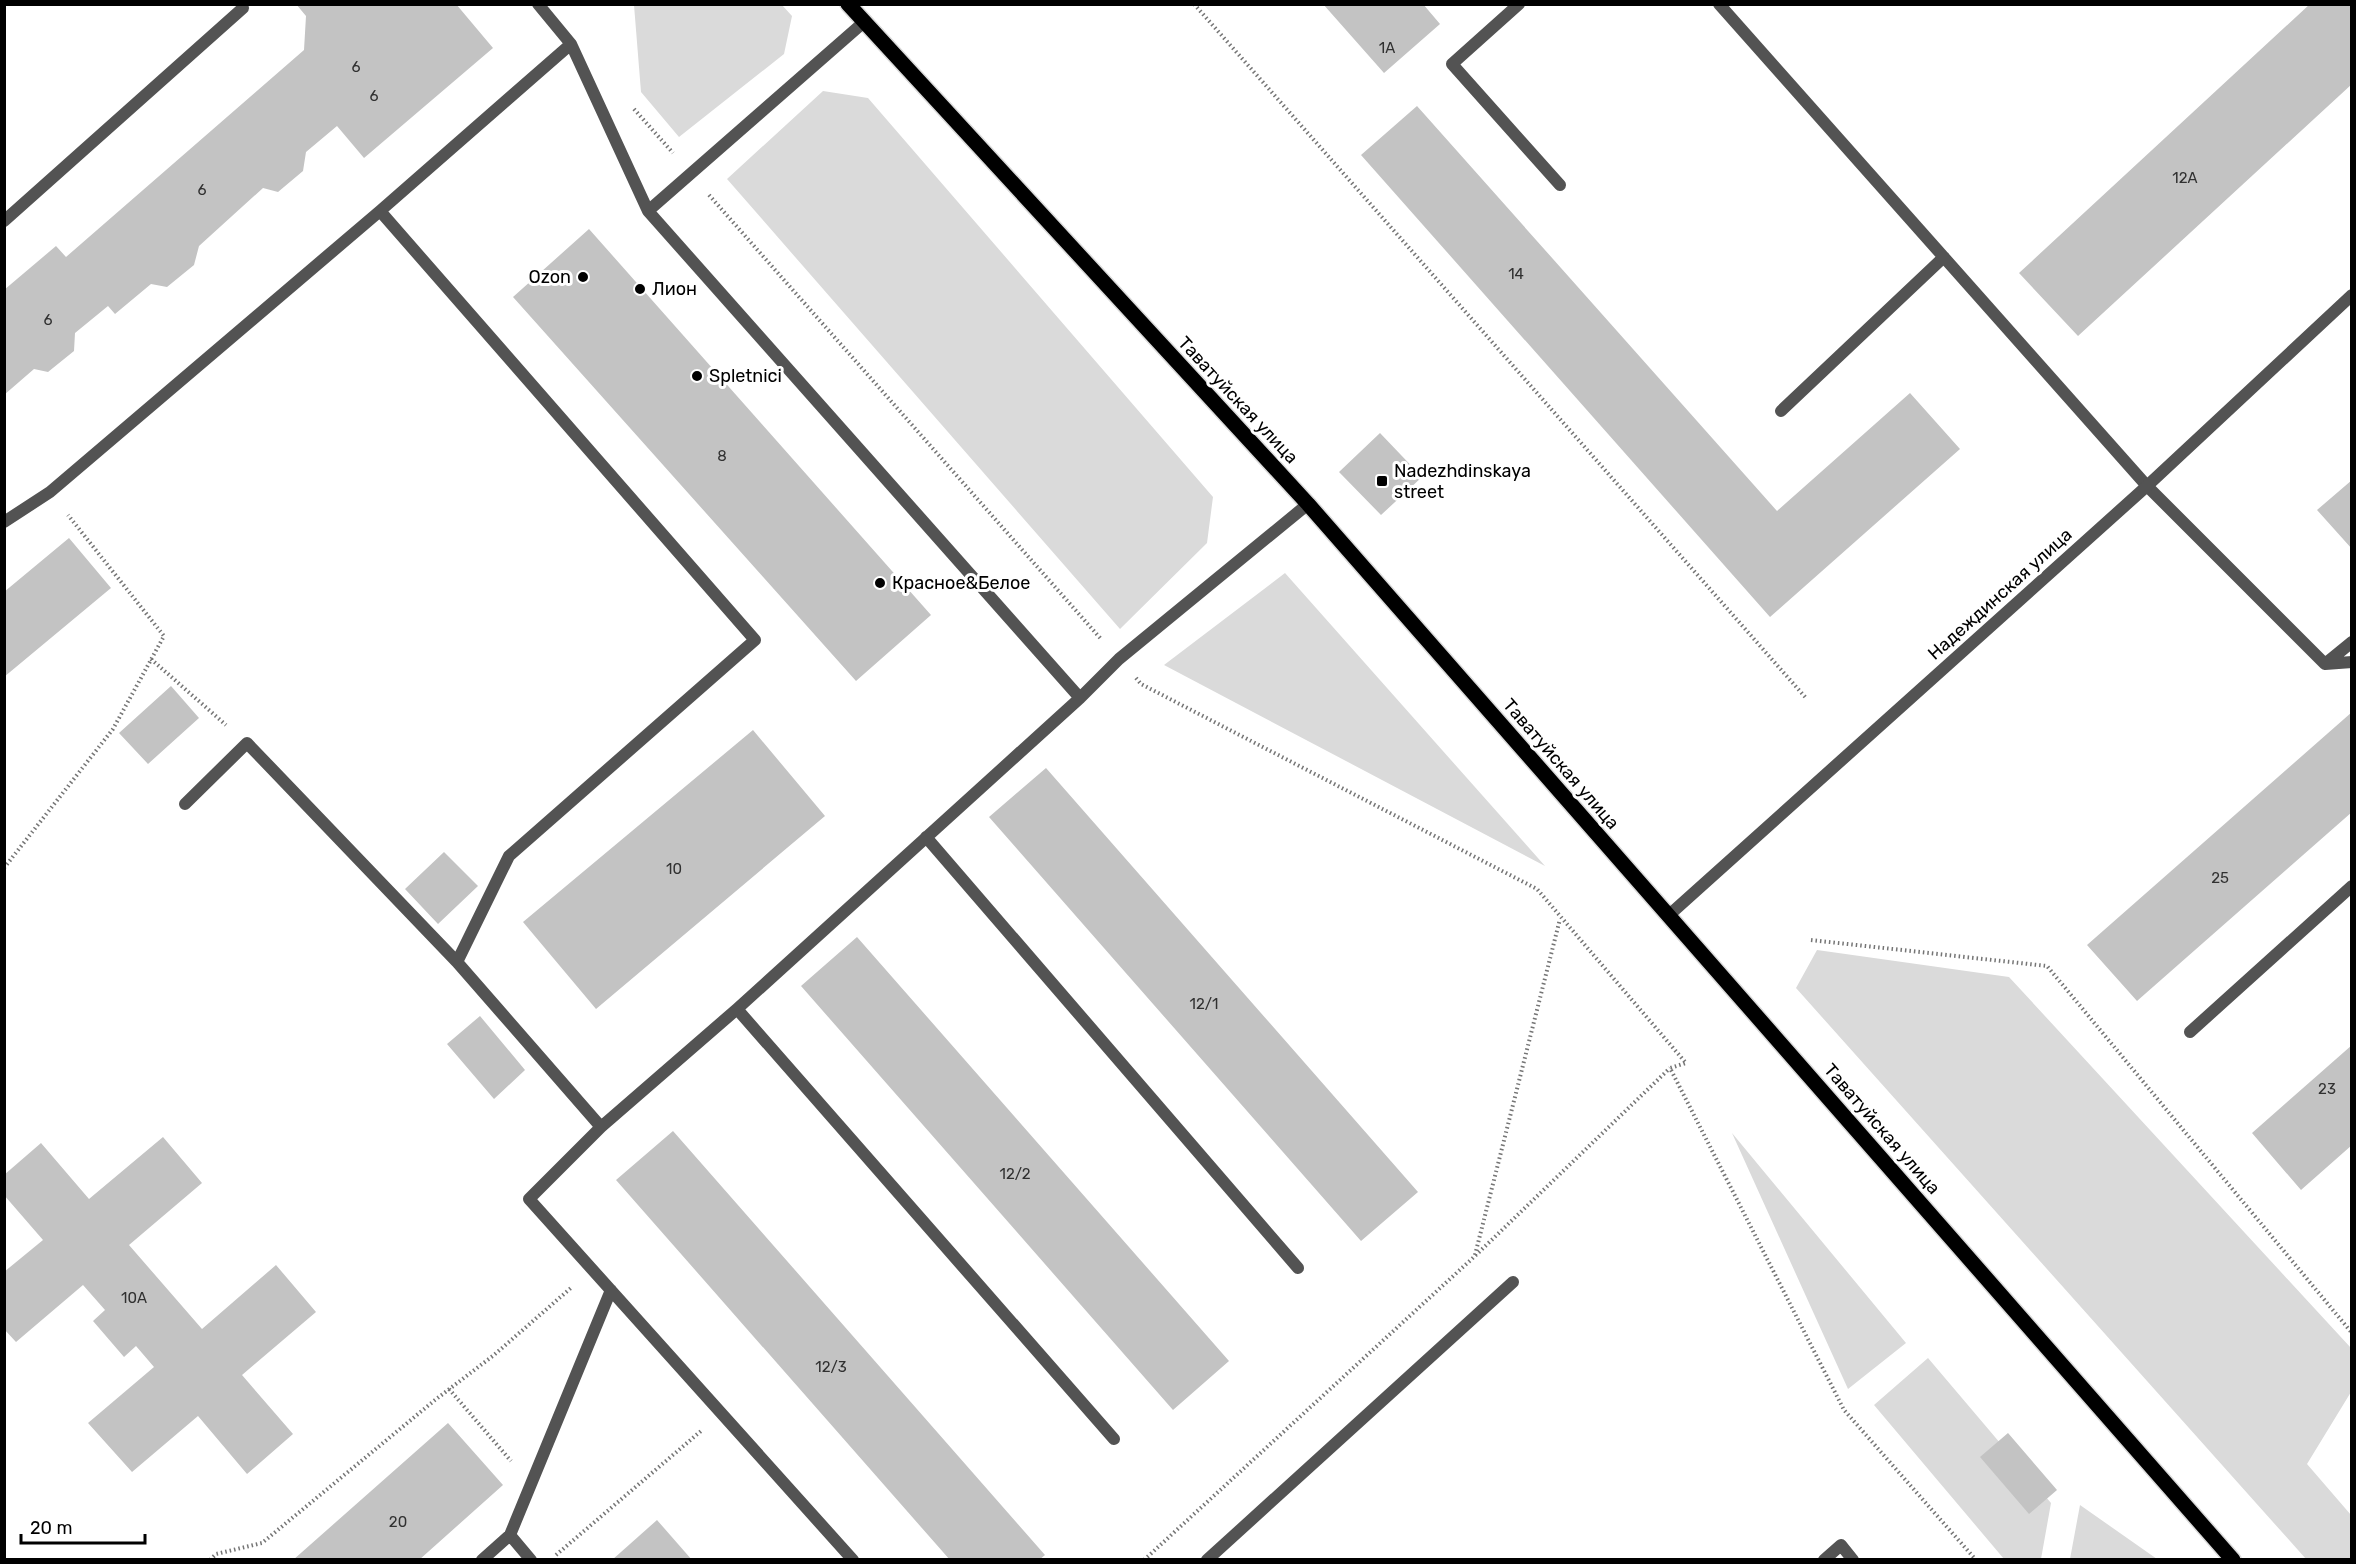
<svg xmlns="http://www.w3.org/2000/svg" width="2356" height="1564" font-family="Rubik,sans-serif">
	<rect width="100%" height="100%" fill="#fff"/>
	<!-- green -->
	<path fill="#dadada" d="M 634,5 L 782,5 L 792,16 L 784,54 L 679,137 L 641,92 Z
		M 823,91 L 868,98 L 1213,497 L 1207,543 L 1120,629 L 727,179 Z
		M 1285,573 L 1545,866 L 1164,665 Z
		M 1817,950 L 2009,977 L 2351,1348 L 2351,1392 L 2307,1464 L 2351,1515 L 2351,1559 L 2306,1559 L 1796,988 Z
		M 1732,1133 L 1906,1343 L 1848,1389 Z
		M 1928,1358 L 2051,1503 L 2041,1559 L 2004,1559 L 1874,1405 Z
		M 2080,1505 L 2157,1559 L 2070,1559 Z"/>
	<!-- building -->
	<path fill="#c3c3c3" d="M 296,4 L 456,4 L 493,48 L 364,158 L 337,126 L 306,152 L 303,171 L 278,192 L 263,188 L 199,246 L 194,265 L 167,287 L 151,284 L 115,314 L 108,306 L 75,333 L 74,351 L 48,372 L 34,369 L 4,395 L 4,290 L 56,246 L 66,257 L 304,50 L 306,16 Z
		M 1323,4 L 1423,4 L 1440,24 L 1384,73 Z
		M 2310,4 L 2352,4 L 2352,84 L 2078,336 L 2019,273 Z
		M 1417,106 L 1777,511 L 1910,393 L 1960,449 L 1770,617 L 1361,155 Z
		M 589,229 L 931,615 L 856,681 L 513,297 Z
		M 1380,433 L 1422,477 L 1381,515 L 1339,472 Z
		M 2352,480 L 2352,549 L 2317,510 Z
		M 69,538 L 111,588 L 4,677 L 4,592 Z
		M 171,686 L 199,718 L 148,764 L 119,733 Z
		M 2352,712 L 2352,812 L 2137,1001 L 2087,945 Z
		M 753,730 L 825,816 L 596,1009 L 523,922 Z
		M 1046,768 L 1418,1192 L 1361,1241 L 989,817 Z
		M 444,852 L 478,886 L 438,924 L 405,889 Z
		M 857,937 L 1229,1361 L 1173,1410 L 801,986 Z
		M 480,1016 L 525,1070 L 494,1099 L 447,1044 Z
		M 2352,1045 L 2352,1145 L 2301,1190 L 2252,1133 Z
		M 673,1131 L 1045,1555 L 1039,1560 L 950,1560 L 616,1180 Z
		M 163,1137 L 202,1183 L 129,1245 L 202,1329 L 276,1265 L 316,1312 L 242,1375 L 293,1434 L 247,1474 L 198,1416 L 132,1472 L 88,1423 L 154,1367 L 136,1346 L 124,1357 L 93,1321 L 105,1310 L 83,1285 L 16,1342 L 4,1329 L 4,1272 L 43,1240 L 4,1195 L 4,1175 L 41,1143 L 89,1199 Z
		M 448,1423 L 503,1485 L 419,1560 L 293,1560 Z
		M 2008,1433 L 2057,1490 L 2029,1514 L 1980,1457 Z
		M 657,1520 L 692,1560 L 612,1560 Z"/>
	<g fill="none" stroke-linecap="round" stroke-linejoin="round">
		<defs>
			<path id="primary" d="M 848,4 L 1308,504 L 2233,1560"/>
		</defs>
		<!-- primary casing -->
		<use href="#primary" stroke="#dbdbdb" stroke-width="18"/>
		<!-- path -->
		<path stroke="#757575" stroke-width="4" stroke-dasharray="1.5 3" stroke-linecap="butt" d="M 1194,4 L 1806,698
			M 634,109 L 673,153
			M 709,195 L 1101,639
			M 151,659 L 226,725
			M 1136,678 L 1141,684 L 1537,889 L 1686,1063 L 1670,1068 L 1844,1410 L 1976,1560
			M 4,868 L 113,729 L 164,636 L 68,515
			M 1811,940 L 2047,966 L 2352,1333
			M 1475,1255 L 1560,919
			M 449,1389 L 511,1461
			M 556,1555 L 701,1431
			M 210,1560 L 216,1554 L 262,1543 L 435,1400 L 494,1355 L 572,1287
			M 1144,1560 L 1475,1256 L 1670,1068"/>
		<!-- service -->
		<path stroke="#535353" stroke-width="12" d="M 538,4 L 571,44 L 648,211 L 1080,698
			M 1519,4 L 1452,64 L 1560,185
			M 1719,4 L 2147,486 L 2325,664 L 2352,662
			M 380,211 L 755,640 L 509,856 L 457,962 L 601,1127
			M 648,211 L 864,22
			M 4,221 L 243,8
			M 1781,411 L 1944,257
			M 4,522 L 50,492 L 380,211 L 571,44
			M 2325,664 L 2352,642
			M 185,804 L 247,743 L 457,962
			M 926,837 L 1298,1268
			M 737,1009 L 1114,1439
			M 2190,1032 L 2352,886
			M 510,1535 L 611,1290
			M 482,1560 L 510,1535 L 531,1560
			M 853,1560 L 529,1199 L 601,1127 L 737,1009 L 1080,698 L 1119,659 L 1308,504
			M 1207,1560 L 1513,1282
			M 1824,1560 L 1841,1545 L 1853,1560"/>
		<!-- minor -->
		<path stroke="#535353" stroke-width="12" d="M 1668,916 L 2147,486 L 2352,295"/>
		<!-- primary -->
		<use href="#primary" stroke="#000" stroke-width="15"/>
	</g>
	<!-- markers -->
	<g fill="#000" stroke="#fff" stroke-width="2">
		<circle cx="583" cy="277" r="6"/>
		<circle cx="640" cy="289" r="6"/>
		<circle cx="697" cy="376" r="6"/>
		<rect x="1376" y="475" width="12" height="12" rx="3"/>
		<circle cx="880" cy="583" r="6"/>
	</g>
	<g text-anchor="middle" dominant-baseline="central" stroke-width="6" stroke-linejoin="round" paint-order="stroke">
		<!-- number labels -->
		<g font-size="15" fill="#313131">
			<text x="1387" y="48">1А</text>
			<text x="356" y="67">6</text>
			<text x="374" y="96">6</text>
			<text x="2185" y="178">12А</text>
			<text x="202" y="190">6</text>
			<text x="1516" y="274">14</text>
			<text x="48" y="320">6</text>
			<text x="722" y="456">8</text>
			<text x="674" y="869">10</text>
			<text x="2220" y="878">25</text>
			<text x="1204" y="1004">12/1</text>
			<text x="2327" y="1089">23</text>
			<text x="1015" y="1174">12/2</text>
			<text x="134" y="1298">10А</text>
			<text x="831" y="1367">12/3</text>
			<text x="398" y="1522">20</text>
		</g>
		<!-- poi labels -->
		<g font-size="18" fill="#000" stroke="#fff" text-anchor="start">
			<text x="571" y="277" text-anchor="end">Ozon</text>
			<text x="652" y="289">Лион</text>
			<text x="709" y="376">Spletnici</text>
			<text x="1394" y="471">Nadezhdinskaya<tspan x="1394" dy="21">street</tspan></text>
			<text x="892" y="583">Красное&amp;Белое</text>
		</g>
		<!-- street labels -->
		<g font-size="18" fill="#000" stroke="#fff">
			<text transform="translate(1238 400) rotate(47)">Таватуйская улица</text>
			<text transform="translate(2000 594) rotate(-42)">Надеждинская улица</text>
			<text transform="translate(1561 764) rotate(49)">Таватуйская улица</text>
			<text transform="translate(1882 1129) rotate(49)">Таватуйская улица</text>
		</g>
	</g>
	<!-- border -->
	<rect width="2356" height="1564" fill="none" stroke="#000000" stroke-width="12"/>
	<!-- scale -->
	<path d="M21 1534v9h124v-9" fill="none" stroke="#000000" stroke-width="3"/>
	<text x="30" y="1534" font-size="18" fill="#000000" stroke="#ffffff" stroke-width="4.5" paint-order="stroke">20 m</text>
</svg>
